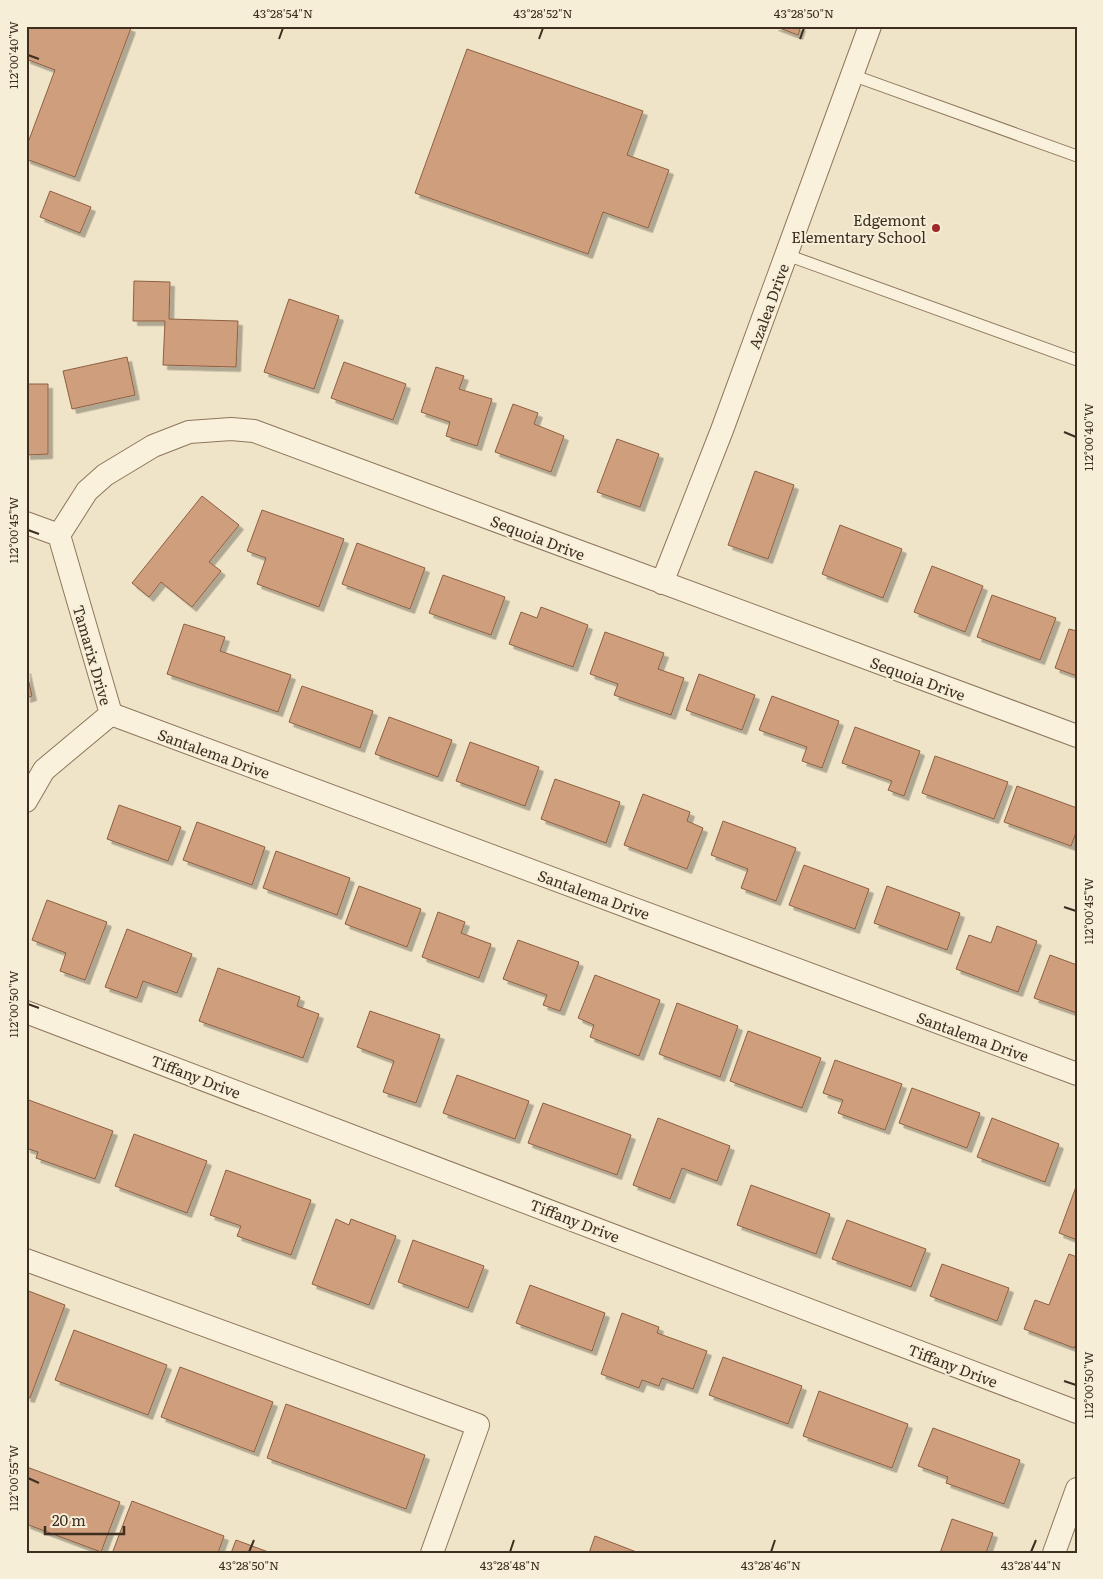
<svg xmlns="http://www.w3.org/2000/svg" width="1103" height="1579" font-family="Literata,serif">
	<defs>
		<filter id="shadow"><feDropShadow dx="4.5" dy="4.5" stdDeviation="0" flood-color="#0004"/></filter>
	</defs>
	<rect width="100%" height="100%" fill="#f0e4c8"/>
	<!-- building -->
	<path fill="#cf9f7d" stroke="#8d5f41" filter="url(#shadow)" d="M 26,26 L 126,26 L 131,28 L 75,177 L 26,159 L 26,148 L 55,70 L 26,59 Z
		M 774,26 L 801,26 L 798,35 Z
		M 467,49 L 643,111 L 627,155 L 669,170 L 648,228 L 603,212 L 588,254 L 415,193 Z
		M 50,191 L 91,207 L 80,233 L 40,217 Z
		M 134,281 L 170,282 L 169,319 L 238,321 L 236,367 L 163,365 L 165,321 L 133,321 Z
		M 289,299 L 339,316 L 314,389 L 264,372 Z
		M 127,357 L 135,395 L 72,409 L 63,371 Z
		M 344,362 L 406,384 L 393,420 L 331,398 Z
		M 436,367 L 464,376 L 459,389 L 492,399 L 477,446 L 446,436 L 450,422 L 421,412 Z
		M 26,384 L 48,384 L 48,454 L 26,455 Z
		M 513,404 L 538,413 L 534,424 L 564,436 L 551,472 L 495,452 Z
		M 617,439 L 659,454 L 640,507 L 597,492 Z
		M 755,471 L 794,485 L 768,559 L 728,545 Z
		M 202,496 L 239,525 L 209,562 L 221,571 L 192,607 L 161,582 L 149,597 L 132,583 Z
		M 262,510 L 344,539 L 319,607 L 257,584 L 266,558 L 247,551 Z
		M 840,525 L 902,549 L 883,598 L 822,574 Z
		M 357,543 L 425,568 L 410,609 L 342,584 Z
		M 932,566 L 983,586 L 965,632 L 914,612 Z
		M 443,575 L 505,597 L 491,635 L 429,613 Z
		M 992,595 L 1056,618 L 1040,660 L 977,637 Z
		M 541,607 L 588,625 L 573,667 L 509,644 L 521,612 L 537,618 Z
		M 184,624 L 225,637 L 220,651 L 291,675 L 278,712 L 167,674 Z
		M 1069,629 L 1077,631 L 1077,676 L 1055,668 Z
		M 605,632 L 664,653 L 658,669 L 684,678 L 671,715 L 614,695 L 618,684 L 590,674 Z
		M 26,669 L 32,696 L 26,698 Z
		M 699,674 L 755,695 L 742,730 L 686,710 Z
		M 302,686 L 373,711 L 360,748 L 289,722 Z
		M 772,696 L 839,721 L 822,768 L 802,761 L 807,747 L 759,730 Z
		M 389,717 L 452,740 L 438,777 L 375,754 Z
		M 855,727 L 920,751 L 904,796 L 888,790 L 892,781 L 842,763 Z
		M 470,742 L 539,767 L 525,806 L 456,781 Z
		M 935,756 L 1008,782 L 994,819 L 922,793 Z
		M 555,779 L 620,802 L 606,843 L 541,819 Z
		M 1017,786 L 1077,808 L 1077,830 L 1071,846 L 1004,822 Z
		M 643,794 L 690,812 L 687,821 L 703,828 L 687,869 L 624,845 Z
		M 119,805 L 181,827 L 168,861 L 107,839 Z
		M 723,821 L 796,848 L 776,901 L 741,888 L 748,869 L 711,855 Z
		M 197,822 L 265,847 L 252,885 L 183,860 Z
		M 276,851 L 350,878 L 337,915 L 263,888 Z
		M 804,865 L 869,889 L 855,929 L 789,905 Z
		M 359,886 L 421,909 L 407,947 L 345,924 Z
		M 887,886 L 960,913 L 947,950 L 874,923 Z
		M 47,900 L 107,922 L 85,980 L 60,971 L 66,953 L 32,940 Z
		M 438,912 L 465,922 L 461,933 L 491,944 L 479,978 L 422,957 Z
		M 997,926 L 1037,941 L 1018,992 L 956,969 L 969,935 L 991,943 Z
		M 127,929 L 192,954 L 177,993 L 143,981 L 137,998 L 105,987 Z
		M 518,940 L 579,962 L 560,1011 L 543,1005 L 547,995 L 503,979 Z
		M 1050,955 L 1077,965 L 1077,1013 L 1034,998 Z
		M 218,968 L 300,997 L 297,1006 L 319,1014 L 303,1058 L 199,1021 Z
		M 595,975 L 660,1000 L 639,1056 L 590,1037 L 594,1025 L 578,1018 Z
		M 677,1003 L 738,1026 L 720,1077 L 659,1054 Z
		M 370,1011 L 440,1035 L 416,1103 L 383,1092 L 394,1061 L 357,1047 Z
		M 748,1031 L 821,1058 L 802,1108 L 730,1081 Z
		M 835,1060 L 902,1084 L 885,1130 L 838,1113 L 843,1100 L 823,1093 Z
		M 457,1075 L 529,1101 L 515,1139 L 443,1113 Z
		M 912,1088 L 980,1113 L 967,1148 L 899,1123 Z
		M 26,1099 L 113,1131 L 95,1179 L 36,1158 L 38,1152 L 26,1148 Z
		M 543,1103 L 631,1135 L 617,1175 L 528,1143 Z
		M 658,1118 L 730,1146 L 717,1181 L 682,1168 L 670,1199 L 633,1185 Z
		M 992,1118 L 1059,1144 L 1045,1182 L 977,1157 Z
		M 134,1134 L 207,1161 L 187,1213 L 115,1186 Z
		M 226,1170 L 311,1200 L 291,1255 L 237,1236 L 241,1226 L 210,1215 Z
		M 1077,1184 L 1077,1240 L 1059,1233 Z
		M 751,1185 L 830,1214 L 816,1254 L 737,1225 Z
		M 336,1219 L 349,1225 L 351,1219 L 396,1236 L 369,1305 L 312,1284 Z
		M 847,1220 L 926,1249 L 911,1287 L 832,1259 Z
		M 413,1240 L 484,1266 L 468,1308 L 398,1282 Z
		M 1069,1254 L 1077,1257 L 1077,1342 L 1074,1348 L 1024,1329 L 1035,1300 L 1049,1305 Z
		M 942,1264 L 1009,1288 L 997,1321 L 930,1296 Z
		M 530,1285 L 605,1313 L 592,1351 L 516,1323 Z
		M 26,1290 L 65,1305 L 30,1398 L 26,1397 Z
		M 622,1313 L 659,1327 L 657,1333 L 707,1351 L 693,1389 L 662,1378 L 659,1386 L 642,1380 L 639,1388 L 601,1374 Z
		M 74,1330 L 167,1365 L 148,1415 L 55,1380 Z
		M 723,1357 L 802,1386 L 788,1424 L 709,1395 Z
		M 180,1367 L 273,1402 L 254,1452 L 161,1417 Z
		M 819,1391 L 908,1424 L 892,1468 L 803,1436 Z
		M 286,1404 L 425,1455 L 406,1509 L 267,1458 Z
		M 933,1428 L 1020,1460 L 1004,1504 L 946,1483 L 948,1477 L 918,1466 Z
		M 27,1467 L 120,1502 L 101,1552 L 26,1524 Z
		M 132,1501 L 224,1536 L 218,1553 L 118,1553 L 113,1551 Z
		M 952,1519 L 993,1533 L 986,1553 L 940,1553 Z
		M 595,1536 L 639,1553 L 589,1553 Z
		M 236,1540 L 271,1553 L 231,1553 Z"/>
	<g fill="none" stroke-linecap="round" stroke-linejoin="round">
		<defs>
			<path id="service" d="M 852,75 L 1077,156
				M 787,255 L 1077,360"/>
			<path id="minor" d="M 26,523 L 59,535
				M 59,535 L 87,491 L 105,475 L 153,446 L 189,432 L 231,429 L 254,431 L 1077,736
				M 662,583 L 722,430 L 870,26
				M 111,714 L 1077,1074
				M 26,801 L 44,770 L 111,714 L 59,535
				M 26,1012 L 1077,1412
				M 26,1260 L 478,1425 L 432,1553
				M 1054,1553 L 1077,1489"/>
		</defs>
		<!-- service casing -->
		<use href="#service" stroke="#8d765c" stroke-width="13"/>
		<!-- minor casing -->
		<use href="#minor" stroke="#8d765c" stroke-width="24"/>
		<!-- service -->
		<use href="#service" stroke="#faf1dc" stroke-width="11"/>
		<!-- minor -->
		<use href="#minor" stroke="#faf1dc" stroke-width="22"/>
	</g>
	<!-- ticks -->
	<path fill="none" stroke="#3d2e20" stroke-width="2" d="M 279,39 L 283,28M 539,39 L 543,28M 800,39 L 804,28M 28,55 L 39,59M 1064,432 L 1076,437M 28,530 L 39,534M 1064,907 L 1076,911M 28,1004 L 39,1008M 1064,1381 L 1076,1385M 28,1478 L 39,1483M 249,1552 L 254,1540M 510,1552 L 514,1540M 771,1552 L 775,1540M 1031,1552 L 1036,1540"/>
	<!-- markers -->
	<circle fill="#9e2a2b" stroke="#f7eed8" stroke-width="2" cx="936" cy="228" r="5"/>
	<g text-anchor="middle" dominant-baseline="central" stroke-width="4" stroke-linejoin="round" paint-order="stroke">
		<!-- poi labels -->
		<g font-size="15" fill="#3d2e20" stroke="#f7eed8" text-anchor="end">
			<text x="926" y="219">Edgemont<tspan x="926" dy="17">Elementary School</tspan></text>
		</g>
		<!-- street labels -->
		<g font-size="15" fill="#3d2e20" stroke="#f7eed8">
			<text transform="translate(768 306) rotate(-70)">Azalea Drive</text>
			<text transform="translate(538 537) rotate(21)">Sequoia Drive</text>
			<text transform="translate(93 655) rotate(74)">Tamarix Drive</text>
			<text transform="translate(918 678) rotate(20)">Sequoia Drive</text>
			<text transform="translate(214 753) rotate(20)">Santalema Drive</text>
			<text transform="translate(594 894) rotate(20)">Santalema Drive</text>
			<text transform="translate(973 1036) rotate(20)">Santalema Drive</text>
			<text transform="translate(196 1076) rotate(21)">Tiffany Drive</text>
			<text transform="translate(575 1220) rotate(21)">Tiffany Drive</text>
			<text transform="translate(953 1365) rotate(21)">Tiffany Drive</text>
		</g>
	</g>
	<!-- border -->
	<rect width="1103" height="1579" fill="none" stroke="#f7eed8" stroke-width="55"/>
	<!-- scale -->
	<path d="M45 1526v8h79v-8" fill="none" stroke="#3d2e20" stroke-width="2.5"/>
	<text x="52" y="1526" font-size="15" fill="#3d2e20" stroke="#f7eed8" stroke-width="4" paint-order="stroke">20 m</text>
	<rect x="28" y="28" width="1048" height="1524" fill="none" stroke="#3d2e20" stroke-width="2"/>
	<g font-size="12" text-anchor="middle" fill="#3d2e20">
		<text x="283" y="18">43°28'54"N</text>
		<text x="543" y="18">43°28'52"N</text>
		<text x="804" y="18">43°28'50"N</text>
		<text transform="translate(14 55) rotate(-90)" y="4">112°00'40"W</text>
		<text transform="translate(1089 437) rotate(-90)" y="4">112°00'40"W</text>
		<text transform="translate(14 530) rotate(-90)" y="4">112°00'45"W</text>
		<text transform="translate(1089 911) rotate(-90)" y="4">112°00'45"W</text>
		<text transform="translate(14 1004) rotate(-90)" y="4">112°00'50"W</text>
		<text transform="translate(1089 1385) rotate(-90)" y="4">112°00'50"W</text>
		<text transform="translate(14 1478) rotate(-90)" y="4">112°00'55"W</text>
		<text x="249" y="1570">43°28'50"N</text>
		<text x="510" y="1570">43°28'48"N</text>
		<text x="771" y="1570">43°28'46"N</text>
		<text x="1031" y="1570">43°28'44"N</text>
	</g>
</svg>
